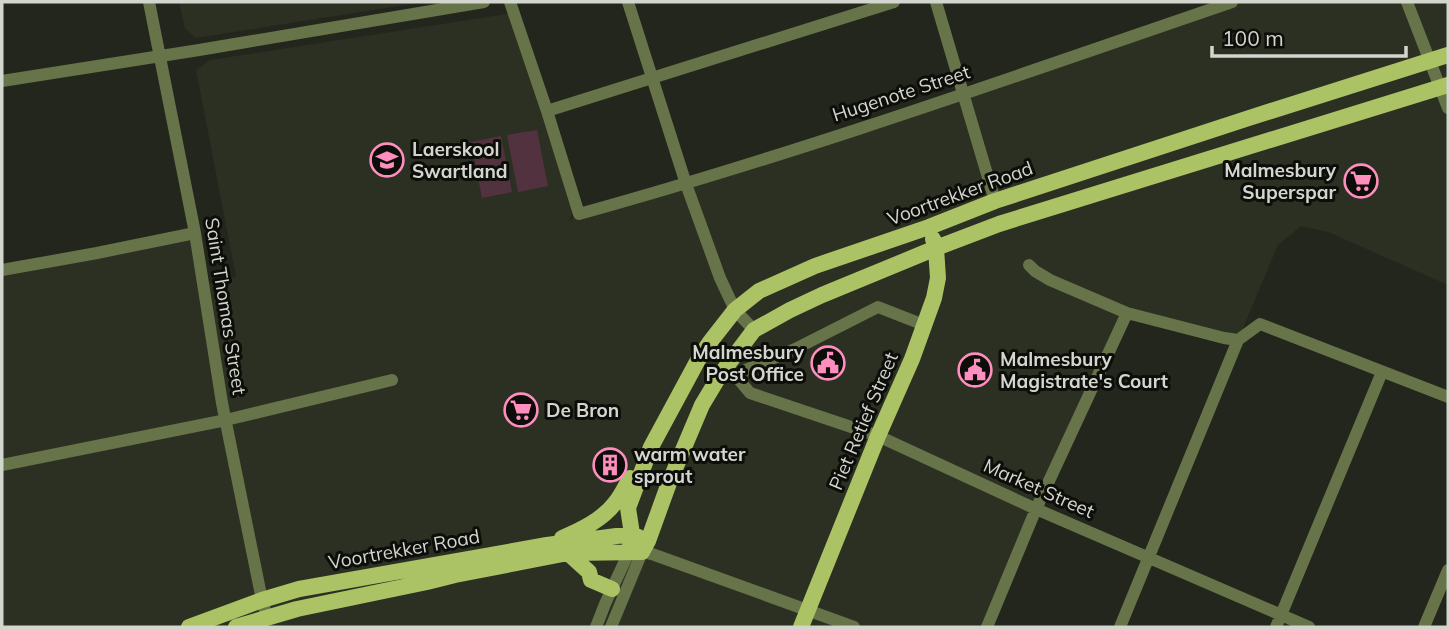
<svg xmlns="http://www.w3.org/2000/svg" width="1450" height="629" font-family="Mulish,sans-serif">
	<rect width="100%" height="100%" fill="#23261c"/>
	<!-- built -->
	<path fill="#2c3022" d="M 179,2 L 424,2 L 196,38 L 185,29 Z
		M 1232,2 L 1448,2 L 1448,285 L 1328,232 L 1301,226 L 1278,245 L 1238,340 L 1127,314 L 987,627 L 2,627 L 2,270 L 195,233 L 202,285 L 236,277 L 196,70 L 210,60 L 507,14 L 518,21 L 575,210 L 568,221 L 579,214 Z"/>
	<!-- garden -->
	<path fill="#53323f" d="M 537,130 L 548,186 L 518,192 L 507,135 Z
		M 501,136 L 512,192 L 482,198 L 471,142 Z"/>
	<g fill="none" stroke-linecap="round" stroke-linejoin="round">
		<!-- minor -->
		<path stroke="#677348" stroke-width="12" d="M 149,2 L 195,233 L 222,403 L 262,600 L 267,617
			M 510,2 L 547,111 L 579,214 C 800,153 1016,76 1232,2
			M 628,2 L 686,184 L 720,278 L 735,310 L 754,330
			M 936,2 L 995,201
			M 1407,2 L 1448,108
			M 2,81 L 199,50 L 484,2
			M 547,111 L 894,2
			M 1029,265 L 1035,271 L 1050,280 L 1127,313 L 1224,338 L 1238,340
			M 2,270 L 97,253 L 195,233
			M 924,325 L 878,307 L 795,349 L 743,371 L 740,381 L 750,393 L 878,436 L 1036,509 L 1309,627
			M 1238,340 L 1260,324 L 1448,397
			M 2,465 L 226,420 L 392,380
			M 596,627 L 605,604 L 629,552
			M 611,627 L 642,552 L 652,554 L 854,627
			M 987,627 L 1036,509 L 1127,313
			M 1120,627 L 1238,340
			M 1276,627 L 1382,372
			M 1424,627 L 1448,570"/>
		<!-- major -->
		<path stroke="#abc265" stroke-width="16" d="M 562,538 C 581,530 602,520 615,503 C 621,496 625,487 630,478
			M 629,552 L 632,534 L 628,508 L 651,447 L 698,360 L 710,342 L 735,310 L 759,291 L 815,266 L 929,227 L 995,201 L 1249,118 L 1448,55
			M 568,553 L 589,572 L 591,580 L 612,589
			M 189,627 L 262,600 L 299,589 L 547,545 L 632,534 L 640,538
			M 236,627 L 297,609 L 427,582 L 455,575 L 568,553 L 642,552 L 648,541 L 669,483 L 702,405 L 720,375 L 754,330 L 790,310 L 822,295 L 936,248 L 999,224 L 1448,85
			M 801,627 L 878,436 L 912,359 L 934,298 L 938,278 L 936,248 L 933,239"/>
	</g>
	<!-- icons -->
	<defs>
		<symbol id="school-ring" viewBox="-11 -11 22 22"><circle r="9.5" fill="#0d0e0a" stroke="#fe8ebe" stroke-width="1.5"/><path d="M0-5L7-2L0 1L-7-2ZM-4 1L0 2.5L4 1V4Q0 6-4 4Z" fill="#fe8ebe"/></symbol>
		<symbol id="supermarket-ring" viewBox="-11 -11 22 22"><circle r="9.5" fill="#0d0e0a" stroke="#fe8ebe" stroke-width="1.5"/><path d="M-6-5.5h2.5l.6 2H6L4.5 2H-2.5L-4.4-4H-6ZM-1.5 3.2a1.3 1.3 0 1 0 .1 0ZM3 3.2a1.3 1.3 0 1 0 .1 0Z" fill="#fe8ebe"/></symbol>
		<symbol id="civic-ring" viewBox="-11 -11 22 22"><circle r="9.5" fill="#0d0e0a" stroke="#fe8ebe" stroke-width="1.5"/><path d="M-.6-6.5H3V-4.5H.6V-3L4-1V1h2V6H-6V1h2V-1L-.6-3ZM-1.2 2.5V6h2.4V2.5Z" fill="#fe8ebe"/></symbol>
		<symbol id="building-ring" viewBox="-11 -11 22 22"><circle r="9.5" fill="#0d0e0a" stroke="#fe8ebe" stroke-width="1.5"/><path d="M-4-6H4V6H1V3H-1V6H-4ZM-2.5-4.3h1.7v1.8h-1.7ZM.8-4.3h1.7v1.8H.8ZM-2.5-1h1.7V.8h-1.7ZM.8-1h1.7V.8H.8Z" fill="#fe8ebe"/></symbol>
	</defs>
	<g fill-rule="evenodd">
		<use href="#school-ring" x="368" y="141" width="38" height="38"/>
		<use href="#supermarket-ring" x="1342" y="162" width="38" height="38"/>
		<use href="#civic-ring" x="809" y="344" width="38" height="38"/>
		<use href="#civic-ring" x="956" y="351" width="38" height="38"/>
		<use href="#supermarket-ring" x="502" y="391" width="38" height="38"/>
		<use href="#building-ring" x="591" y="446" width="38" height="38"/>
	</g>
	<g text-anchor="middle" dominant-baseline="central" stroke-width="6" stroke-linejoin="round" paint-order="stroke">
		<!-- street labels -->
		<g font-size="19" fill="#d3d5cf" stroke="#0d0e0a">
			<text transform="translate(901 93) rotate(-18)">Hugenote Street</text>
			<text transform="translate(960 193) rotate(-20)">Voortrekker Road</text>
			<text transform="translate(226 306) rotate(81)">Saint Thomas Street</text>
			<text transform="translate(863 421) rotate(-67)">Piet Retief Street</text>
			<text transform="translate(1039 488) rotate(24)">Market Street</text>
			<text transform="translate(404 549) rotate(-10)">Voortrekker Road</text>
		</g>
		<!-- poi labels -->
		<g font-size="19" font-weight="bold" fill="#d3d5cf" stroke="#0d0e0a" text-anchor="start">
			<text x="412" y="149">Laerskool<tspan x="412" dy="22">Swartland</tspan></text>
			<text x="1336" y="170" text-anchor="end">Malmesbury<tspan x="1336" dy="22">Superspar</tspan></text>
			<text x="804" y="352" text-anchor="end">Malmesbury<tspan x="804" dy="22">Post Office</tspan></text>
			<text x="1000" y="359">Malmesbury<tspan x="1000" dy="22">Magistrate's Court</tspan></text>
			<text x="546" y="410">De Bron</text>
			<text x="634" y="454">warm water<tspan x="634" dy="22">sprout</tspan></text>
		</g>
	</g>
	<!-- border -->
	<rect width="1450" height="629" fill="none" stroke="#d3d5cf" stroke-width="7"/>
	<!-- scale -->
	<path d="M1212 46v10h194v-10" fill="none" stroke="#d3d5cf" stroke-width="3.5"/>
	<text x="1222" y="46" font-size="21" fill="#d3d5cf" stroke="#0d0e0a" stroke-width="5" paint-order="stroke">100 m</text>
</svg>
